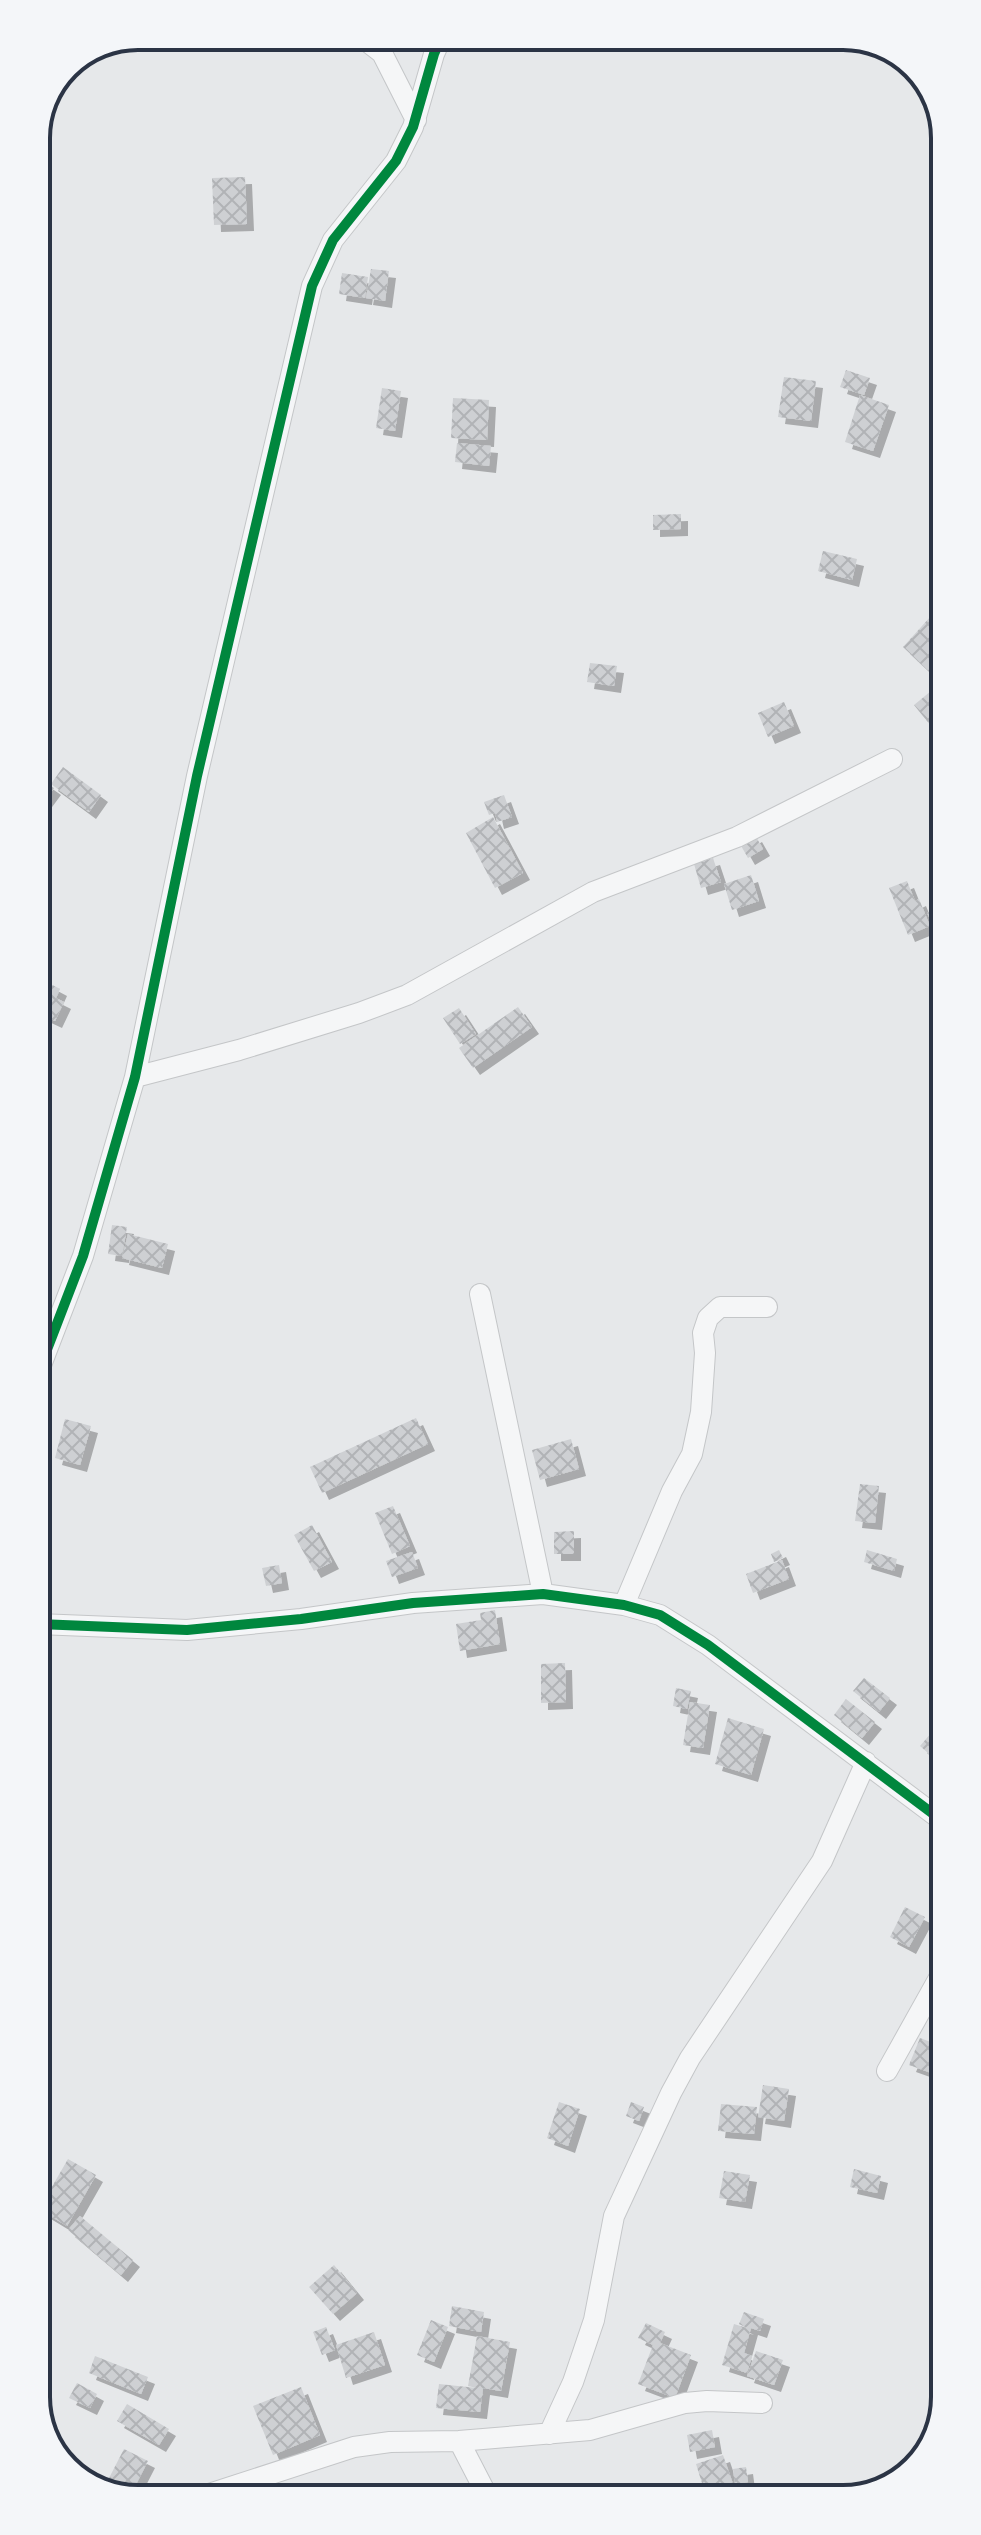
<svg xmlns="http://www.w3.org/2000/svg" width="981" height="2535" font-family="'Nunito Sans',sans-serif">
	<defs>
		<pattern id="building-cross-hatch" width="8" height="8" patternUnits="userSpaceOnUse" patternTransform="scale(2)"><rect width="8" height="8" fill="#ced0d3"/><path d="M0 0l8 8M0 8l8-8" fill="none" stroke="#b1b3b6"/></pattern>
		<filter id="shadow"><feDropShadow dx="7" dy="7" stdDeviation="0" flood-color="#0004"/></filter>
	</defs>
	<rect width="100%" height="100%" fill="#e6e8ea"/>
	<!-- building -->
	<path fill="url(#building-cross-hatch)" filter="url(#shadow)" d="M 245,177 L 247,224 L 214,225 L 212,178 Z
		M 371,269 L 389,271 L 385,301 L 366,298 Z
		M 342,273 L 368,277 L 365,298 L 339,294 Z
		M 846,370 L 870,378 L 864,395 L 840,387 Z
		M 784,377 L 816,381 L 811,421 L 778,417 Z
		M 382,388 L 401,391 L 395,431 L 376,428 Z
		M 860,395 L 889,405 L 873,451 L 845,442 Z
		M 453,398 L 489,400 L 487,440 L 451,438 Z
		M 457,443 L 491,446 L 489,466 L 455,462 Z
		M 681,514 L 681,529 L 653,530 L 653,515 Z
		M 823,551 L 857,559 L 852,580 L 818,571 Z
		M 931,616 L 942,627 L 942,678 L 939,681 L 903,647 Z
		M 590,663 L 617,666 L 614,686 L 587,682 Z
		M 942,682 L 942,725 L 935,731 L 914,705 Z
		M 784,702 L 794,726 L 768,737 L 758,713 Z
		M 942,729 L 942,755 L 930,739 Z
		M 63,767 L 101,795 L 89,812 L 51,784 Z
		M 37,776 L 54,788 L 37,811 Z
		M 504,795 L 512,817 L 497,822 L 495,813 L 489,815 L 484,802 Z
		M 493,817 L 523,873 L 495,888 L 466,833 Z
		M 755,835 L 763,849 L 748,858 L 740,844 Z
		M 713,858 L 721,882 L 701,888 L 694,864 Z
		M 751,875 L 759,901 L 732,910 L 724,884 Z
		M 907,881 L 915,901 L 919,899 L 930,926 L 908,935 L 889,888 Z
		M 943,904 L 943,935 L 940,937 L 927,913 Z
		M 45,981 L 60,989 L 56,998 L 64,1002 L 55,1021 L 38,1013 L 37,996 Z
		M 518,1007 L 532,1027 L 473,1068 L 459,1048 Z
		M 459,1008 L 476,1034 L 460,1044 L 443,1018 Z
		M 112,1225 L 127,1227 L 122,1256 L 108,1254 Z
		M 128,1234 L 168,1244 L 162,1268 L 122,1258 Z
		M 416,1418 L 428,1444 L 322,1493 L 310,1467 Z
		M 65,1419 L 91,1426 L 80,1465 L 55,1458 Z
		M 571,1439 L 579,1469 L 540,1480 L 532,1450 Z
		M 860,1484 L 879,1486 L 875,1523 L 855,1521 Z
		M 393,1506 L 410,1546 L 392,1554 L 375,1513 Z
		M 312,1525 L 332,1562 L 314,1571 L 294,1535 Z
		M 574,1531 L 574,1554 L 554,1554 L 554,1532 Z
		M 779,1550 L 783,1558 L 774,1562 L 771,1554 Z
		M 867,1550 L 897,1559 L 894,1571 L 864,1562 Z
		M 412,1552 L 418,1568 L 392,1577 L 386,1561 Z
		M 782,1560 L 789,1579 L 753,1593 L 746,1574 Z
		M 279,1565 L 282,1583 L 266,1586 L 262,1568 Z
		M 495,1610 L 500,1644 L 460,1651 L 456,1624 L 481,1620 L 480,1613 Z
		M 565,1663 L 566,1702 L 541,1703 L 541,1664 Z
		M 864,1678 L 890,1698 L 879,1712 L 853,1691 Z
		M 676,1688 L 691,1691 L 687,1709 L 673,1706 Z
		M 846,1699 L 875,1722 L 862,1738 L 834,1715 Z
		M 690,1702 L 710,1705 L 703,1748 L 683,1745 Z
		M 728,1718 L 764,1729 L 751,1775 L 715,1764 Z
		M 944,1718 L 944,1767 L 920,1746 Z
		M 905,1907 L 925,1917 L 909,1947 L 890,1937 Z
		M 920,2038 L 944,2047 L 944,2055 L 937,2075 L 909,2065 Z
		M 763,2085 L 789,2089 L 784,2121 L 758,2117 Z
		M 559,2102 L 580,2109 L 568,2146 L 547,2138 Z
		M 631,2102 L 644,2107 L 639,2121 L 626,2116 Z
		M 721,2104 L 757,2107 L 754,2134 L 718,2131 Z
		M 68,2159 L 96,2175 L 67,2226 L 39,2209 Z
		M 854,2169 L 881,2176 L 877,2193 L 850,2187 Z
		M 724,2171 L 750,2175 L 745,2202 L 719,2198 Z
		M 80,2216 L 133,2260 L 121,2275 L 68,2230 Z
		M 334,2265 L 357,2293 L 333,2314 L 309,2287 Z
		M 452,2306 L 484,2312 L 481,2332 L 449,2326 Z
		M 744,2312 L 764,2319 L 760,2331 L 751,2328 L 744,2353 L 752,2356 L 747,2373 L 722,2365 L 734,2324 L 747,2328 L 739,2324 Z
		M 431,2320 L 448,2327 L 434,2362 L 417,2355 Z
		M 646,2323 L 665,2332 L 660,2343 L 691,2355 L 675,2398 L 638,2384 L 653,2345 L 638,2338 Z
		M 326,2327 L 335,2350 L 322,2355 L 313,2332 Z
		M 374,2332 L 385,2365 L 346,2378 L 336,2345 Z
		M 477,2336 L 510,2342 L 501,2391 L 483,2388 L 480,2412 L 436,2408 L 439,2384 L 477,2388 L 468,2386 Z
		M 756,2351 L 783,2360 L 774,2385 L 747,2376 Z
		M 95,2356 L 148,2377 L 141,2394 L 89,2373 Z
		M 77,2383 L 97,2394 L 90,2408 L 69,2398 Z
		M 301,2387 L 320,2435 L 273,2455 L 253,2406 Z
		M 127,2404 L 169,2429 L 159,2445 L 117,2421 Z
		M 712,2430 L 715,2447 L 690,2452 L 687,2435 Z
		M 124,2449 L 148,2461 L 132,2492 L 108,2480 Z
		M 723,2455 L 734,2487 L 706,2496 L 696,2464 Z
		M 746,2467 L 748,2482 L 735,2484 L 733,2469 Z
		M 572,2488 L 589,2493 L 588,2497 L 570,2497 Z"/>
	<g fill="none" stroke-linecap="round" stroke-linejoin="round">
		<defs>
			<path id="minor" d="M 360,36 L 382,53 L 416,120
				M 135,1077 L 239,1050 L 359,1013 L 407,995 L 593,892 L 737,837 L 892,759
				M 480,1294 L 543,1594
				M 38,1373 L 83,1256 L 135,1077 L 197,776 L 312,286 L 333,240 L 396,161 L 413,127 L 434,54 L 442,36
				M 624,1605 L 672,1491 L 692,1454 L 701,1412 L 705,1353 L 703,1333 L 708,1318 L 720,1307 L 767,1307
				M 38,1624 L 187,1630 L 301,1619 L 413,1603 L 543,1594 L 624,1605 L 660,1615 L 708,1645 L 944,1822
				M 887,2071 L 944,1969
				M 549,2434 L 573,2382 L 594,2320 L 614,2216 L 671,2093 L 690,2058 L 822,1861 L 866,1762
				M 459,2441 L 488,2497
				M 183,2499 L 206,2495 L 354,2447 L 390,2442 L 459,2441 L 590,2430 L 685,2403 L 707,2401 L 762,2403"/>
		</defs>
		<!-- minor casing -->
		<use href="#minor" stroke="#c4c6c8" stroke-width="22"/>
		<!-- minor -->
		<use href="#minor" stroke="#f5f6f7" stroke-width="20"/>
		<defs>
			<path id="cycleway" d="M 38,1373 L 83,1256 L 135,1077 L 197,776 L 312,286 L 333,240 L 396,161 L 413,127 L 434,54 L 442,36
				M 38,1624 L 187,1630 L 301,1619 L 413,1603 L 543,1594 L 624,1605 L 660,1615 L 708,1645 L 944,1822"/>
		</defs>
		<!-- cycleway casing -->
		<use href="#cycleway" stroke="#f4f6f9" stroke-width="15"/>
		<!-- cycleway -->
		<use href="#cycleway" stroke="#00873e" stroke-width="10"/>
	</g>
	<!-- crop -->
	<path d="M0 0H981V2535H0ZM138 50H843A88 88 0 0 1 931 138V2397A88 88 0 0 1 843 2485H138A88 88 0 0 1 50 2397V138A88 88 0 0 1 138 50Z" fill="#f4f6f9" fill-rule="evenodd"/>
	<path fill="none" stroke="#2b3445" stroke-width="4" d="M138 50H843A88 88 0 0 1 931 138V2397A88 88 0 0 1 843 2485H138A88 88 0 0 1 50 2397V138A88 88 0 0 1 138 50Z"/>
</svg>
